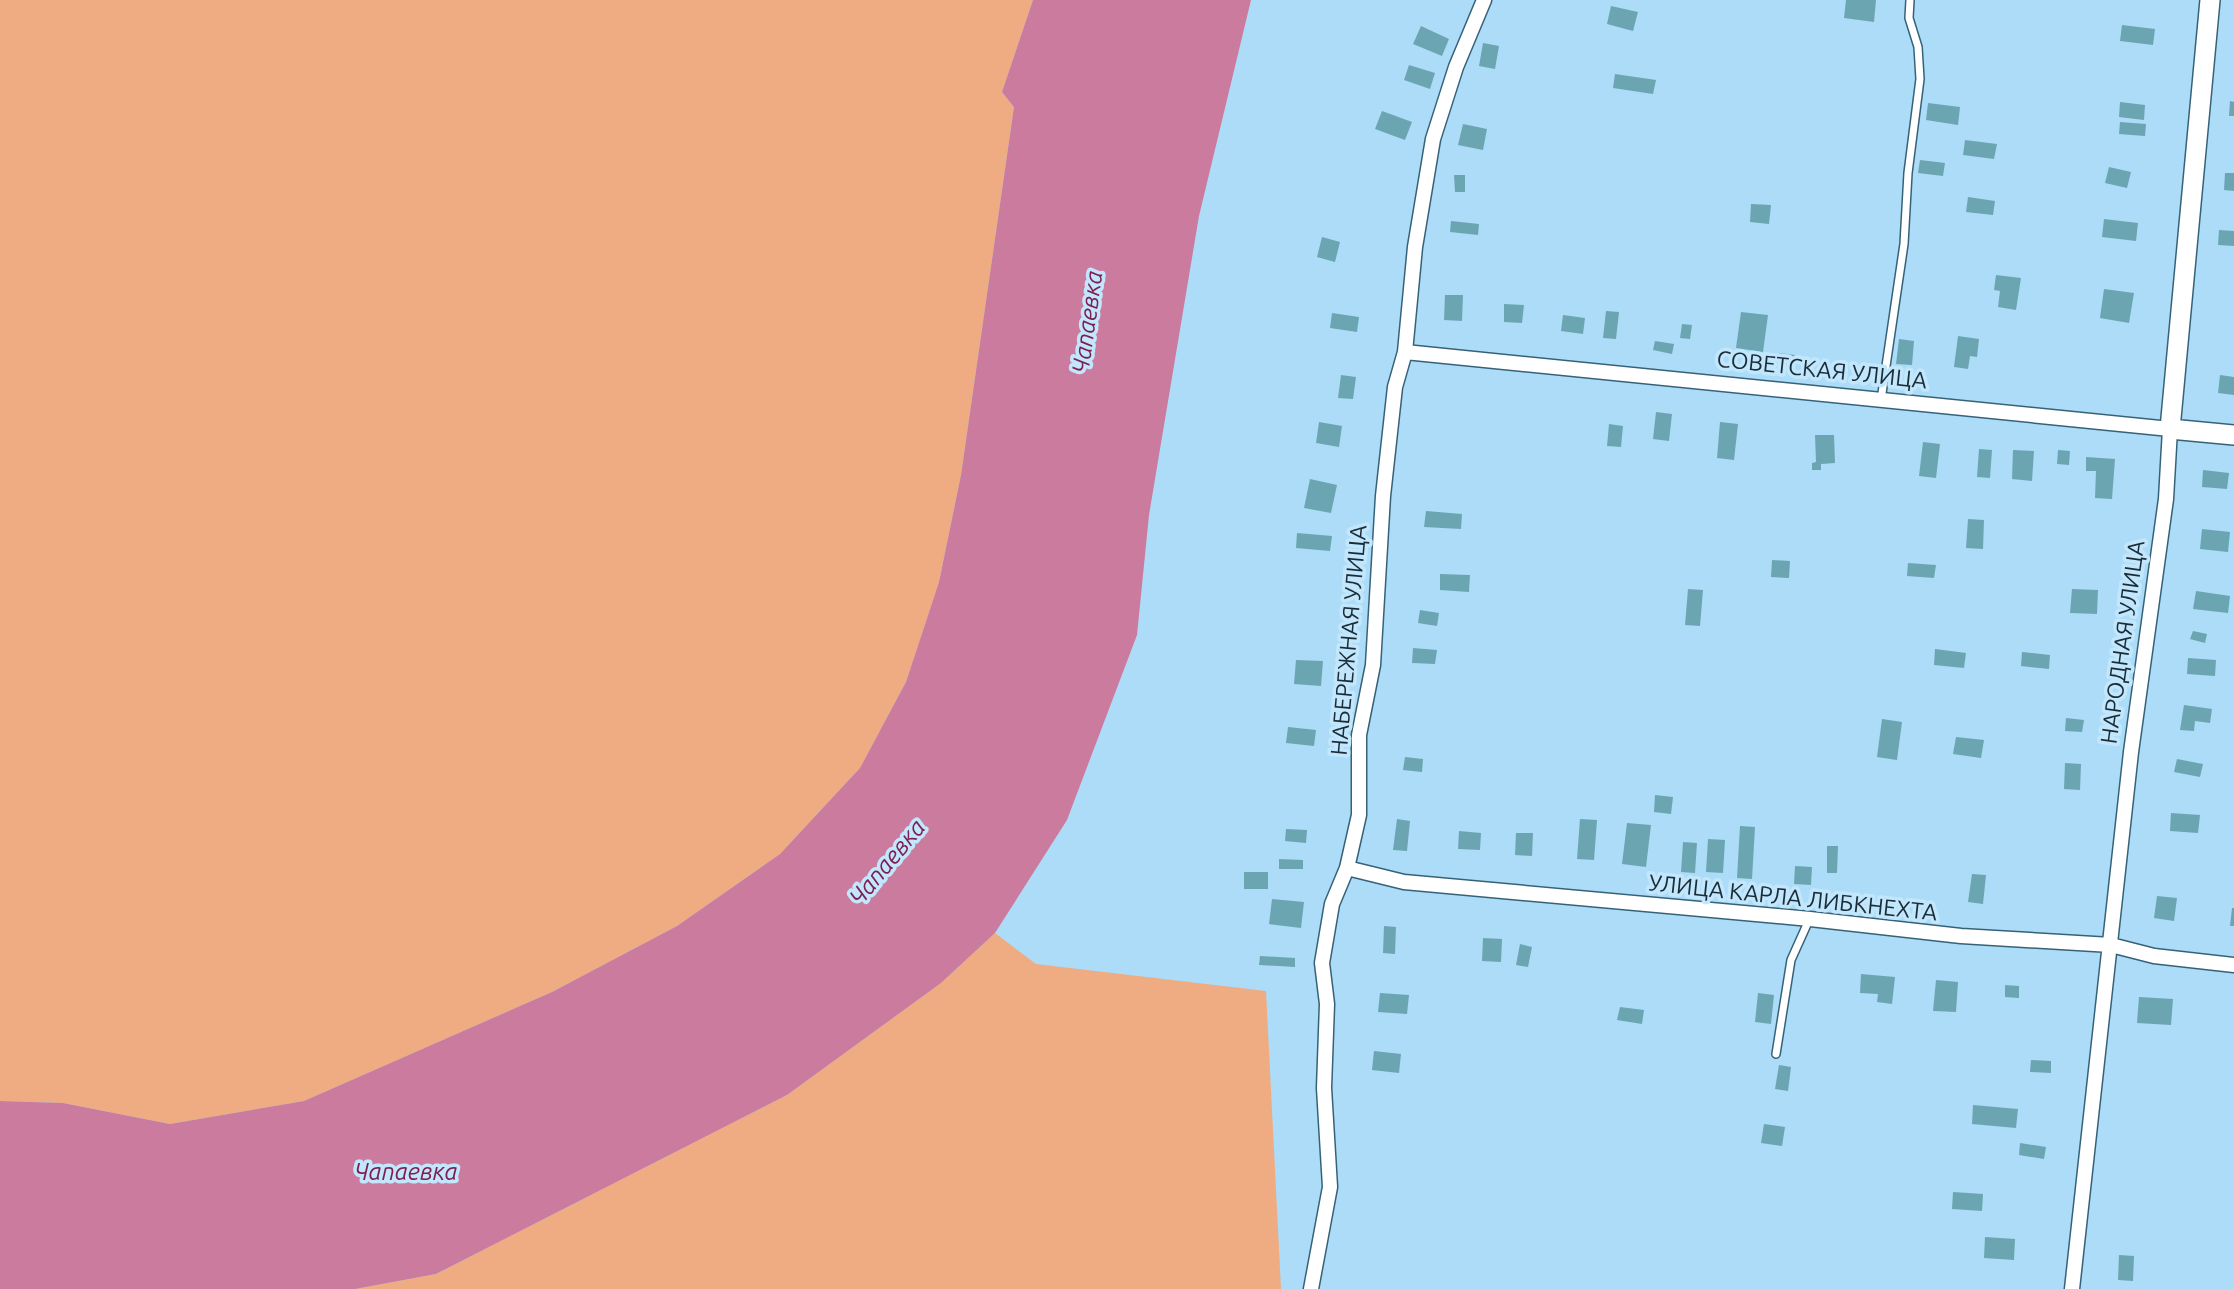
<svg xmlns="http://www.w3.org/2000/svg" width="2234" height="1289" font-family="Ubuntu,sans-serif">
	<rect width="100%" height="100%" fill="#acdcf7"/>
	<!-- green -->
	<path fill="#efac82" d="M 0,0 L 1033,0 L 1002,92 L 1014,107 L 961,475 L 939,582 L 906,682 L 860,768 L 780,854 L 677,926 L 552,992 L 304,1101 L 170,1124 L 63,1103 L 0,1101 Z
		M 995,933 L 1036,964 L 1266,991 L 1281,1289 L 355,1289 L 436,1274 L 787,1095 L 941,983 Z"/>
	<!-- water -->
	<path fill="#cb7b9d" d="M 1033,0 L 1251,0 L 1199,216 L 1149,515 L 1137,635 L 1067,820 L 995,933 L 941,983 L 787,1095 L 436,1274 L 355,1289 L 0,1289 L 0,1101 L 63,1103 L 170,1124 L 304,1101 L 552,992 L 677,926 L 780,854 L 860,768 L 906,682 L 939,582 L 961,475 L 1014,107 L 1002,92 Z"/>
	<!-- building -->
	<path fill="#6ca5b2" d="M 1846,0 L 1876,0 L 1874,22 L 1844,18 Z
		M 1611,6 L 1638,12 L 1633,31 L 1607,24 Z
		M 2122,25 L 2155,29 L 2153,45 L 2120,41 Z
		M 1421,26 L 1449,39 L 1442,56 L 1413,44 Z
		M 1483,43 L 1499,46 L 1495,69 L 1479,66 Z
		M 1409,65 L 1435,73 L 1430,89 L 1404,80 Z
		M 1615,74 L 1656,80 L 1653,94 L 1613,88 Z
		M 2230,101 L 2234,102 L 2234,116 L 2229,116 Z
		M 2120,102 L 2145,105 L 2144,120 L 2119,117 Z
		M 1928,103 L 1960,107 L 1958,125 L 1926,120 Z
		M 1382,111 L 1412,122 L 1405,140 L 1375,129 Z
		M 2120,122 L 2146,124 L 2145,136 L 2119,134 Z
		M 1463,124 L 1487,129 L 1483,150 L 1458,145 Z
		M 1965,140 L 1997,144 L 1994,159 L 1963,155 Z
		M 1920,160 L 1945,163 L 1943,176 L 1918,173 Z
		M 2109,167 L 2131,172 L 2127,188 L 2105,183 Z
		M 2225,173 L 2234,173 L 2234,191 L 2224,190 Z
		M 1454,175 L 1465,175 L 1465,192 L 1455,192 Z
		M 1968,197 L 1995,201 L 1993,215 L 1966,212 Z
		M 1751,204 L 1771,205 L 1769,224 L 1750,222 Z
		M 2104,219 L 2138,223 L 2136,241 L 2102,237 Z
		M 1451,221 L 1479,224 L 1478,235 L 1450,232 Z
		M 2219,230 L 2234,231 L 2234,246 L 2218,245 Z
		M 1322,237 L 1340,242 L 1335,262 L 1317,257 Z
		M 1996,275 L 2021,278 L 2016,310 L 1998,307 L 2000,291 L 1994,290 Z
		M 2104,289 L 2134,293 L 2129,323 L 2100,318 Z
		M 1445,295 L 1463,295 L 1462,321 L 1444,320 Z
		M 1504,304 L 1524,305 L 1522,323 L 1504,322 Z
		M 1606,311 L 1619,312 L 1616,339 L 1603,338 Z
		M 1741,312 L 1768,315 L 1763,352 L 1736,348 Z
		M 1332,313 L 1359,317 L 1357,332 L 1330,328 Z
		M 1563,315 L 1585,318 L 1583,334 L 1561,331 Z
		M 1682,324 L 1692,325 L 1690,339 L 1680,338 Z
		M 1958,336 L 1979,339 L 1977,357 L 1970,356 L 1968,369 L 1954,367 Z
		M 1899,339 L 1914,341 L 1912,365 L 1896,364 Z
		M 1655,341 L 1674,344 L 1672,354 L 1653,350 Z
		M 1779,353 L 1795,355 L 1794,368 L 1778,366 Z
		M 1341,375 L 1356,377 L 1353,399 L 1338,398 Z
		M 2220,375 L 2234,377 L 2234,395 L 2218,393 Z
		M 1656,412 L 1672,414 L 1669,441 L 1653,439 Z
		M 1319,422 L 1342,426 L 1339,447 L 1316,443 Z
		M 1720,422 L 1738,424 L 1734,460 L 1717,458 Z
		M 1609,424 L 1623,426 L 1621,447 L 1607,446 Z
		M 1815,435 L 1834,435 L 1835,463 L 1821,464 L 1821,470 L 1812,470 L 1812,463 L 1816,462 Z
		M 1923,442 L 1940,444 L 1936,478 L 1919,476 Z
		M 1979,449 L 1992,450 L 1990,478 L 1977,477 Z
		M 2013,450 L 2034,451 L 2032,481 L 2012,479 Z
		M 2058,450 L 2070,451 L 2069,465 L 2057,464 Z
		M 2086,457 L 2115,459 L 2112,499 L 2095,498 L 2096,471 L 2086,471 Z
		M 2203,470 L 2229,473 L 2227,489 L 2202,487 Z
		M 1310,479 L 1337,485 L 1331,513 L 1304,508 Z
		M 1426,511 L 1462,514 L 1461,529 L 1424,527 Z
		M 1968,519 L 1984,520 L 1983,549 L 1966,548 Z
		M 2202,529 L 2230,532 L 2228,552 L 2200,549 Z
		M 1297,533 L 1332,536 L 1330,551 L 1296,548 Z
		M 1772,560 L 1790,561 L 1789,578 L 1771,577 Z
		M 1908,563 L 1936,565 L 1934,578 L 1907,576 Z
		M 1440,574 L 1470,575 L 1469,592 L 1440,590 Z
		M 1688,589 L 1703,590 L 1700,626 L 1685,625 Z
		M 2072,589 L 2098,590 L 2097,614 L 2070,613 Z
		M 2196,591 L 2230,596 L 2228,613 L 2193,609 Z
		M 1420,610 L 1439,613 L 1437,626 L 1418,623 Z
		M 2193,631 L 2207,634 L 2205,643 L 2190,639 Z
		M 1413,648 L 1437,650 L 1435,664 L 1412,663 Z
		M 1935,649 L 1966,653 L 1964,668 L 1934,665 Z
		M 2022,652 L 2050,655 L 2049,669 L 2021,666 Z
		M 2188,658 L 2216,660 L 2215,676 L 2187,674 Z
		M 1296,660 L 1323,661 L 1321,686 L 1294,684 Z
		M 2184,705 L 2212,709 L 2210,723 L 2195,721 L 2194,731 L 2180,730 Z
		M 2066,718 L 2084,720 L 2082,732 L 2065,731 Z
		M 1882,719 L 1902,722 L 1897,760 L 1877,757 Z
		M 1288,727 L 1316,730 L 1314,746 L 1286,743 Z
		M 1956,737 L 1984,740 L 1981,758 L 1953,754 Z
		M 1405,757 L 1423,759 L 1422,772 L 1403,770 Z
		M 2177,759 L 2203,764 L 2200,777 L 2174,772 Z
		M 2065,763 L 2081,764 L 2080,790 L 2064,789 Z
		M 1655,795 L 1673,797 L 1671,814 L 1654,812 Z
		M 2171,813 L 2200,815 L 2198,833 L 2170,831 Z
		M 1397,819 L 1410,821 L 1407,851 L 1393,850 Z
		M 1580,819 L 1597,820 L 1594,860 L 1577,859 Z
		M 1627,823 L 1651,825 L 1646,867 L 1622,864 Z
		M 1740,826 L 1755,827 L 1752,879 L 1737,878 Z
		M 1286,829 L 1307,830 L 1306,843 L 1285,841 Z
		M 1459,831 L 1481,833 L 1480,850 L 1458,849 Z
		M 1516,833 L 1533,833 L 1532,856 L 1515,855 Z
		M 1708,839 L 1725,840 L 1723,873 L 1706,872 Z
		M 1683,842 L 1697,843 L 1695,873 L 1681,872 Z
		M 1827,846 L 1838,846 L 1837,873 L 1827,873 Z
		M 1279,859 L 1303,860 L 1303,869 L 1279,869 Z
		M 1795,866 L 1812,867 L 1811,885 L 1794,884 Z
		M 1244,872 L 1268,872 L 1268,889 L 1244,889 Z
		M 1972,874 L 1986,875 L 1983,904 L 1968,902 Z
		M 2157,896 L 2177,898 L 2174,921 L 2154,918 Z
		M 1272,899 L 1304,902 L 1301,928 L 1269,924 Z
		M 2232,908 L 2234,908 L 2234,926 L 2230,926 Z
		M 1384,926 L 1396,927 L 1395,954 L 1383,953 Z
		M 1483,938 L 1502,939 L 1501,962 L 1482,961 Z
		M 1520,944 L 1532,947 L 1528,967 L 1516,965 Z
		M 1260,956 L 1295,958 L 1295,967 L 1259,965 Z
		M 1861,974 L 1895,977 L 1892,1004 L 1877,1002 L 1878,994 L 1860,993 Z
		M 1936,980 L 1958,982 L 1956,1012 L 1933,1011 Z
		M 2005,985 L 2019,986 L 2019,998 L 2005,997 Z
		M 1380,993 L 1409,995 L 1407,1014 L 1378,1012 Z
		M 1758,993 L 1774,995 L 1771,1024 L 1755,1022 Z
		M 2139,997 L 2173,999 L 2171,1025 L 2137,1023 Z
		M 1620,1007 L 1644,1010 L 1642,1024 L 1617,1020 Z
		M 1374,1051 L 1401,1054 L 1399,1073 L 1372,1070 Z
		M 2031,1060 L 2051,1061 L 2051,1073 L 2030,1072 Z
		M 1779,1065 L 1791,1067 L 1788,1091 L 1775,1089 Z
		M 1973,1105 L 2018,1109 L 2016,1128 L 1972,1124 Z
		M 1764,1124 L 1785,1127 L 1782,1146 L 1761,1143 Z
		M 2020,1143 L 2046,1147 L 2044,1159 L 2019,1155 Z
		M 1953,1192 L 1983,1194 L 1982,1211 L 1952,1209 Z
		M 1985,1237 L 2015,1239 L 2014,1260 L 1984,1258 Z
		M 2119,1255 L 2134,1256 L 2133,1281 L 2118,1280 Z"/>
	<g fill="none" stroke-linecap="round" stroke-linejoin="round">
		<defs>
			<path id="lane" d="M 1881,400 L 1904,244 L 1908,173 L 1920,79 L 1918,47 L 1909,18 L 1910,0
				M 1776,1054 L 1791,960 L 1809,920"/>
			<path id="street" d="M 1405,352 L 2170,429 L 2166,499 L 2131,752 L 2072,1289
				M 1347,868 L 1404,882 L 1810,919 L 1961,936 L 2111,945 L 2154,956 L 2234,965
				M 1311,1289 L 1330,1187 L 1324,1088 L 1327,1004 L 1322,963 L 1332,904 L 1347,868 L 1359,815 L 1359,735 L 1373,665 L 1383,496 L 1395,387 L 1405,352 L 1415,247 L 1433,139 L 1456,67 L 1484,0"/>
			<path id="secondary" d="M 2210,0 L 2170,429 L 2234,435"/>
		</defs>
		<!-- lane casing -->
		<use href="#lane" stroke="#366279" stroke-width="10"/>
		<!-- street casing -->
		<use href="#street" stroke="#366279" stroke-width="17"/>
		<!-- secondary casing -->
		<use href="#secondary" stroke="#366279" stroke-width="22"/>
		<!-- lane -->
		<use href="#lane" stroke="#fff" stroke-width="7"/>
		<!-- street -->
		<use href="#street" stroke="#fff" stroke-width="14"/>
		<!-- secondary -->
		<use href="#secondary" stroke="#fff" stroke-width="19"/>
	</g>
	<g text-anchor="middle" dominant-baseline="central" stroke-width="7" stroke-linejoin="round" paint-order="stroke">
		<!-- street labels -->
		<g font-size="23" fill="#1a2c37" stroke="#c2e7fd">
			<text transform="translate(1822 369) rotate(6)">СОВЕТСКАЯ УЛИЦА</text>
			<text transform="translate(1348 640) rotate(-85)">НАБЕРЕЖНАЯ УЛИЦА</text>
			<text transform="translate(2122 642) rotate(-82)">НАРОДНАЯ УЛИЦА</text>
			<text transform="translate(1793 897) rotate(6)">УЛИЦА КАРЛА ЛИБКНЕХТА</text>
		</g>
		<!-- water labels -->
		<g font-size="24" font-style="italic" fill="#7d1e4f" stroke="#c2e7fd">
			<text transform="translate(1087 322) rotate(-82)">Чапаевка</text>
			<text transform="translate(887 862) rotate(-50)">Чапаевка</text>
			<text x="406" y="1171">Чапаевка</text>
		</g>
	</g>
</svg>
